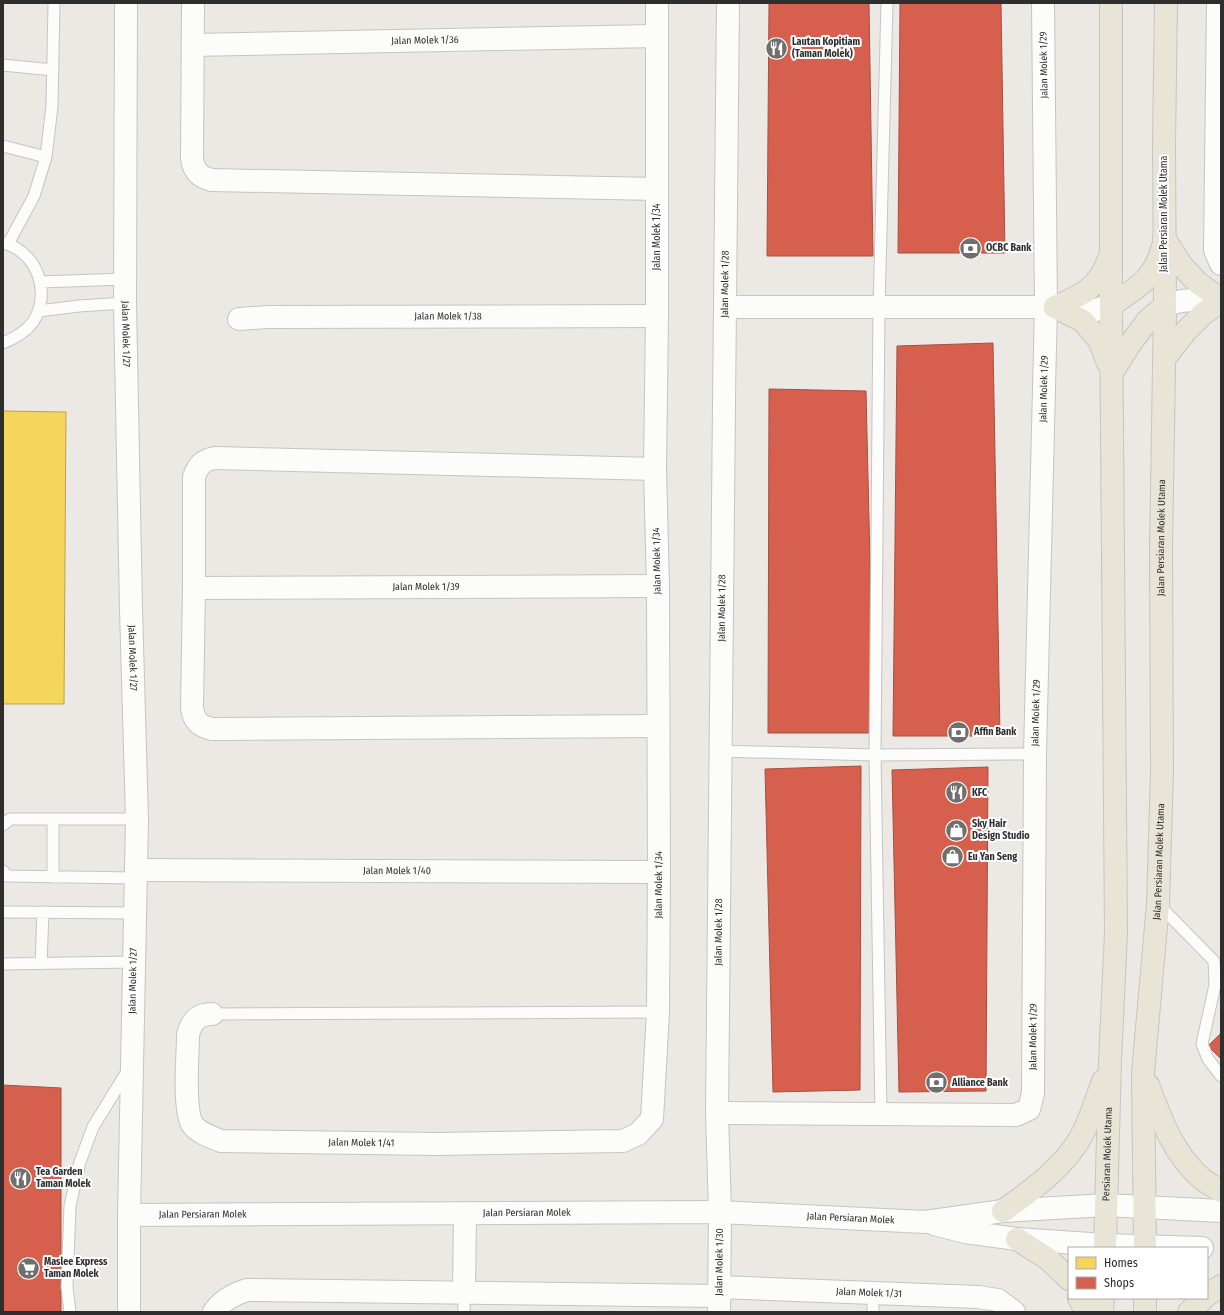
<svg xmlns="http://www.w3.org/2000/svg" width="1224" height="1315" font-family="'Fira Sans Condensed',sans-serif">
	<rect width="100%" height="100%" fill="#ece8e4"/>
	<!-- homes -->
	<path fill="#f6d55c" stroke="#baa34e" d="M 3,411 L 66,412 L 64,704 L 3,704 Z"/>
	<!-- shops -->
	<path fill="#d6604d" stroke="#a45144" d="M 769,3 L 869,3 L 873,256 L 767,256 Z
		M 900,3 L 1001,3 L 1005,253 L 898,253 Z
		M 993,343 L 1000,736 L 893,736 L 897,346 Z
		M 769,389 L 866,391 L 874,733 L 768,733 Z
		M 861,766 L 860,1090 L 773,1092 L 765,769 Z
		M 988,767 L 986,1091 L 899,1092 L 892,770 Z
		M 1221,1033 L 1221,1059 L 1208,1046 Z
		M 3,1085 L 61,1088 L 61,1312 L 3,1312 Z"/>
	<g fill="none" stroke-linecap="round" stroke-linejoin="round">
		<defs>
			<path id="service" d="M 3,65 L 53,70
				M 3,146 L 46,157
				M 3,243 C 37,251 52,293 33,322 C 26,332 15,338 3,343
				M 8,244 L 34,196 L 46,157 L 52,106 L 54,3
				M 40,282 L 125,279
				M 39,311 L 79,306 L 125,303
				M 720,751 L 875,755 L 1035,754
				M 53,819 L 53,877
				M 3,825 L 10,819 L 137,819
				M 3,871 L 7,876 L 135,878
				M 1158,904 L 1214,961 L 1215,985 L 1202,1044 L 1208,1059 L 1221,1076
				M 3,912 L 135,913
				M 3,964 L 134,962
				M 41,964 L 43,912
				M 212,1014 L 658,1012
				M 881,1114 L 875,755 L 879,307 L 887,3
				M 873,1293 L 873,1312
				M 70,1312 L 67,1287 L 70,1206 L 80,1162 L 93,1127 L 128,1070
				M 464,1312 L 464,1293"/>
			<g id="minor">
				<path d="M 193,3 L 192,159 C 194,171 199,177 212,180 L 657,189"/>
				<path d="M 1218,3 L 1215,250 L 1221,264"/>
				<path id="s1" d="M 193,45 L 656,36"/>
				<path d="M 1165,306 C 1183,298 1201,300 1221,301"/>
				<path d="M 725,307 L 1046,307 L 1081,310 L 1096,310 L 1111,305"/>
				<path id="s2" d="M 239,319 L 268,317 L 657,316"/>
				<path d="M 655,469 L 215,458 C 203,460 198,465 194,477 L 194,588 L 192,708 C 194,721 199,726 212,729 L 658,726"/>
				<path id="s3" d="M 194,588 L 658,586"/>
				<path id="s4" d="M 136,870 L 659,872"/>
				<path id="s5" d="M 212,1014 C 198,1014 191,1022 188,1035 C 188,1056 183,1106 192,1124 C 198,1133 211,1137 221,1141 L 437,1144 L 623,1141 L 638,1134 L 652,1119 L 658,1012 L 659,872 L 658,586 L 655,469 L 657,316 L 657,3"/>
				<path id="s6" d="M 717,1113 L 1016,1115 L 1029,1109 L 1033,1093 L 1035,754 L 1046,307 L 1043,3"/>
				<path d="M 129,1215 L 129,1312"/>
				<path id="s7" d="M 719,1287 L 978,1297 L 998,1300 L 1014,1312"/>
				<path d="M 464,1293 L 465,1214"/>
				<path d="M 214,1312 C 222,1300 234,1294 247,1290 L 720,1296"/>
				<path id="s8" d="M 719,1312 L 720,1212 L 717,1113 L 728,3"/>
			</g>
			<g id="tertiary">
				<path id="s9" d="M 126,3 L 125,303 L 131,609 L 137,819 L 129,1215 L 720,1212 L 925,1222 L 1003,1211 L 1106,1205"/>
				<path d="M 934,1224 L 965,1232 L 1017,1239 L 1105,1245"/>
			</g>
			<path id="secondary" d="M 1106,1205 L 1221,1211
				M 1105,1245 L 1202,1248"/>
			<g id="primary">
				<path d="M 1164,238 L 1182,266 L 1197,282 L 1221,300"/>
				<path d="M 1111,305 C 1136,289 1154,279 1162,249"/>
				<path d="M 1055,307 L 1083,321 L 1099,340 L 1108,363"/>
				<path d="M 1055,307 C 1082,295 1099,288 1109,258"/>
				<path d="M 1164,359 L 1186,331 L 1203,314 L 1221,301"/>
				<path d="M 1112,373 L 1130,344 L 1148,320 L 1165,306"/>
				<path d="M 1148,1085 C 1161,1119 1173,1153 1200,1177 C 1206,1183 1214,1186 1221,1191"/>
				<path d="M 1003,1211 C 1030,1191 1061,1170 1079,1140 C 1090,1122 1096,1100 1103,1081"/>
				<path d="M 1017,1239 L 1048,1259 L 1069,1279"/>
				<path id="s10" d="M 1105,1248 L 1110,1061 L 1116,933 L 1111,305 L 1111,3"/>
				<path id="s11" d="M 1145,1248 L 1143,1073 L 1158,904 L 1162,771 L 1161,550 L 1165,306 L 1164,145 L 1166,3"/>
				<path d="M 1207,1295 L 1221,1286"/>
				<path d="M 1079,1298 L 1086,1312"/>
				<path d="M 1102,1312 L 1103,1298"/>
				<path d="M 1145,1312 L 1145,1298"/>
				<path d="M 1189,1312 L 1204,1298"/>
			</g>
		</defs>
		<!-- service casing -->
		<use href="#service" stroke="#c5c4c5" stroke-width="13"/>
		<!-- minor casing -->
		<use href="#minor" stroke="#c5c4c5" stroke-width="24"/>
		<!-- tertiary casing -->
		<use href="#tertiary" stroke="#c5c4c5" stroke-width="24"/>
		<!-- secondary casing -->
		<use href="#secondary" stroke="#c5c4c5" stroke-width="24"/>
		<!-- primary casing -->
		<use href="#primary" stroke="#c6c5c4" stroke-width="24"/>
		<!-- service -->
		<use href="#service" stroke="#fcfcfb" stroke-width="11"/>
		<!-- minor -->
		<use href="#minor" stroke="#fcfcfb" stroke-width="22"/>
		<!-- tertiary -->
		<use href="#tertiary" stroke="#fcfcfb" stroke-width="22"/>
		<!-- secondary -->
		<use href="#secondary" stroke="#fcfcfb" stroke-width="22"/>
		<!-- primary -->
		<use href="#primary" stroke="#e8e4d6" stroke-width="22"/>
	</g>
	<!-- icons -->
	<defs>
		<symbol id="restaurant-disc" viewBox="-11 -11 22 22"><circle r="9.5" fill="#706f6e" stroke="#fff"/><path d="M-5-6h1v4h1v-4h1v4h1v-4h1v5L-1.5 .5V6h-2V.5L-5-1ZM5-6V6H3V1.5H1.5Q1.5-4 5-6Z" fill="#fff"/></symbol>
		<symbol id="bank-disc" viewBox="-11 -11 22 22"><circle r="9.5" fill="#706f6e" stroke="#fff"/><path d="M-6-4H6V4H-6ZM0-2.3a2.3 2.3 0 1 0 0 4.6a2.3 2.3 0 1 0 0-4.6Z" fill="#fff"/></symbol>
		<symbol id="shop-disc" viewBox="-11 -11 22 22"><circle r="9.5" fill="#706f6e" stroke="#fff"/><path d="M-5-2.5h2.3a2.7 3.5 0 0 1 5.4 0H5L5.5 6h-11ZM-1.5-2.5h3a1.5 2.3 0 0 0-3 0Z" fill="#fff"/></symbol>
		<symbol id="supermarket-disc" viewBox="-11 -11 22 22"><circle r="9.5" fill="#706f6e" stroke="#fff"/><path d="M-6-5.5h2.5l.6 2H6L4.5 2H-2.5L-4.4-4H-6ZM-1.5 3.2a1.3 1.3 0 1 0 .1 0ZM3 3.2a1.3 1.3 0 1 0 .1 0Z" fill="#fff"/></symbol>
	</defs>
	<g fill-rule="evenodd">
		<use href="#restaurant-disc" x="764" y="36" width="25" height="25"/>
		<use href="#bank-disc" x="958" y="236" width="25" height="25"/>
		<use href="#bank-disc" x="946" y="720" width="25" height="25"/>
		<use href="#restaurant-disc" x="944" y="780" width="25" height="25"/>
		<use href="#shop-disc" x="944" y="818" width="25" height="25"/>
		<use href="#shop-disc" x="940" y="844" width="25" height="25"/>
		<use href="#bank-disc" x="924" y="1070" width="25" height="25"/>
		<use href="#restaurant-disc" x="8" y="1166" width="25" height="25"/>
		<use href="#supermarket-disc" x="16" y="1256" width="25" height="25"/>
	</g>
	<g text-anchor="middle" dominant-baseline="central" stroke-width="4" stroke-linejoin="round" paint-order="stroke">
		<!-- street labels -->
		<g font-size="10" fill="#2e2e2e" stroke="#fff">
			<text stroke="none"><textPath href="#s1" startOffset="232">Jalan Molek 1/36</textPath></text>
			<text transform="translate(1044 65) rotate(-91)">Jalan Molek 1/29</text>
			<text transform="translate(1164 214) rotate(-90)">Jalan Persiaran Molek Utama</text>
			<text transform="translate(657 237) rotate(-90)">Jalan Molek 1/34</text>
			<text stroke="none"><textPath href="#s8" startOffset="1028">Jalan Molek 1/28</textPath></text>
			<text stroke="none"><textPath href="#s2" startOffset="209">Jalan Molek 1/38</textPath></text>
			<text stroke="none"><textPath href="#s9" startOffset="331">Jalan Molek 1/27</textPath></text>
			<text stroke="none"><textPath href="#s6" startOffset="1034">Jalan Molek 1/29</textPath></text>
			<text stroke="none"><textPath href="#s11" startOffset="711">Jalan Persiaran Molek Utama</textPath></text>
			<text transform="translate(657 561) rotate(-91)">Jalan Molek 1/34</text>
			<text stroke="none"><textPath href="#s3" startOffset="232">Jalan Molek 1/39</textPath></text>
			<text stroke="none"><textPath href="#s8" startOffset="704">Jalan Molek 1/28</textPath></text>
			<text stroke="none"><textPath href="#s9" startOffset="655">Jalan Molek 1/27</textPath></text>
			<text stroke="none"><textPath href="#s6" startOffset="710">Jalan Molek 1/29</textPath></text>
			<text stroke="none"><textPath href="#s11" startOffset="387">Jalan Persiaran Molek Utama</textPath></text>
			<text stroke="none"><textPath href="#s4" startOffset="261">Jalan Molek 1/40</textPath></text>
			<text stroke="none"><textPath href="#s5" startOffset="832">Jalan Molek 1/34</textPath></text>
			<text stroke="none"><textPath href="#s8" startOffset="380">Jalan Molek 1/28</textPath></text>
			<text transform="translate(133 981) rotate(-89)">Jalan Molek 1/27</text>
			<text stroke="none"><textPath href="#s6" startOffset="386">Jalan Molek 1/29</textPath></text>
			<text stroke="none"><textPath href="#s5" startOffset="299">Jalan Molek 1/41</textPath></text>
			<text stroke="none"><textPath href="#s10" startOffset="94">Persiaran Molek Utama</textPath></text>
			<text stroke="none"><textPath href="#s9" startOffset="1610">Jalan Persiaran Molek</textPath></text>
			<text stroke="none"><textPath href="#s9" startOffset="1286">Jalan Persiaran Molek</textPath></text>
			<text stroke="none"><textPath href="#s9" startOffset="1934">Jalan Persiaran Molek</textPath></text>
			<text stroke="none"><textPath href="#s8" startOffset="50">Jalan Molek 1/30</textPath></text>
			<text stroke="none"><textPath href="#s7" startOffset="150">Jalan Molek 1/31</textPath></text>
		</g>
		<!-- poi labels -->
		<g font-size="10" font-weight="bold" fill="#2e2e2e" stroke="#fff" text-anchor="start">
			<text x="792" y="42">Lautan Kopitiam<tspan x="792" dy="12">(Taman Molek)</tspan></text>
			<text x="986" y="248">OCBC Bank</text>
			<text x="974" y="732">Affin Bank</text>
			<text x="972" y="793">KFC</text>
			<text x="972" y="824">Sky Hair<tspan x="972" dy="12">Design Studio</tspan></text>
			<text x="968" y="857">Eu Yan Seng</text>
			<text x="952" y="1083">Alliance Bank</text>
			<text x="36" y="1172">Tea Garden<tspan x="36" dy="12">Taman Molek</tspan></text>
			<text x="44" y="1262">Maslee Express<tspan x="44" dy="12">Taman Molek</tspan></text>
		</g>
	</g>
	<!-- border -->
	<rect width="1224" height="1315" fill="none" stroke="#2e2e2e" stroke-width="8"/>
	<!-- legend -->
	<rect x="1068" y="1247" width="140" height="52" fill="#ffffff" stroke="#ababab"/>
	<rect x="1076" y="1257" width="20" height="12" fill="#f6d55c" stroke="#ababab"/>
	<text x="1104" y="1267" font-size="12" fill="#2e2e2e">Homes</text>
	<rect x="1076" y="1277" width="20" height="12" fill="#d6604d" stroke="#ababab"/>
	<text x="1104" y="1287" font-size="12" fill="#2e2e2e">Shops</text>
</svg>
